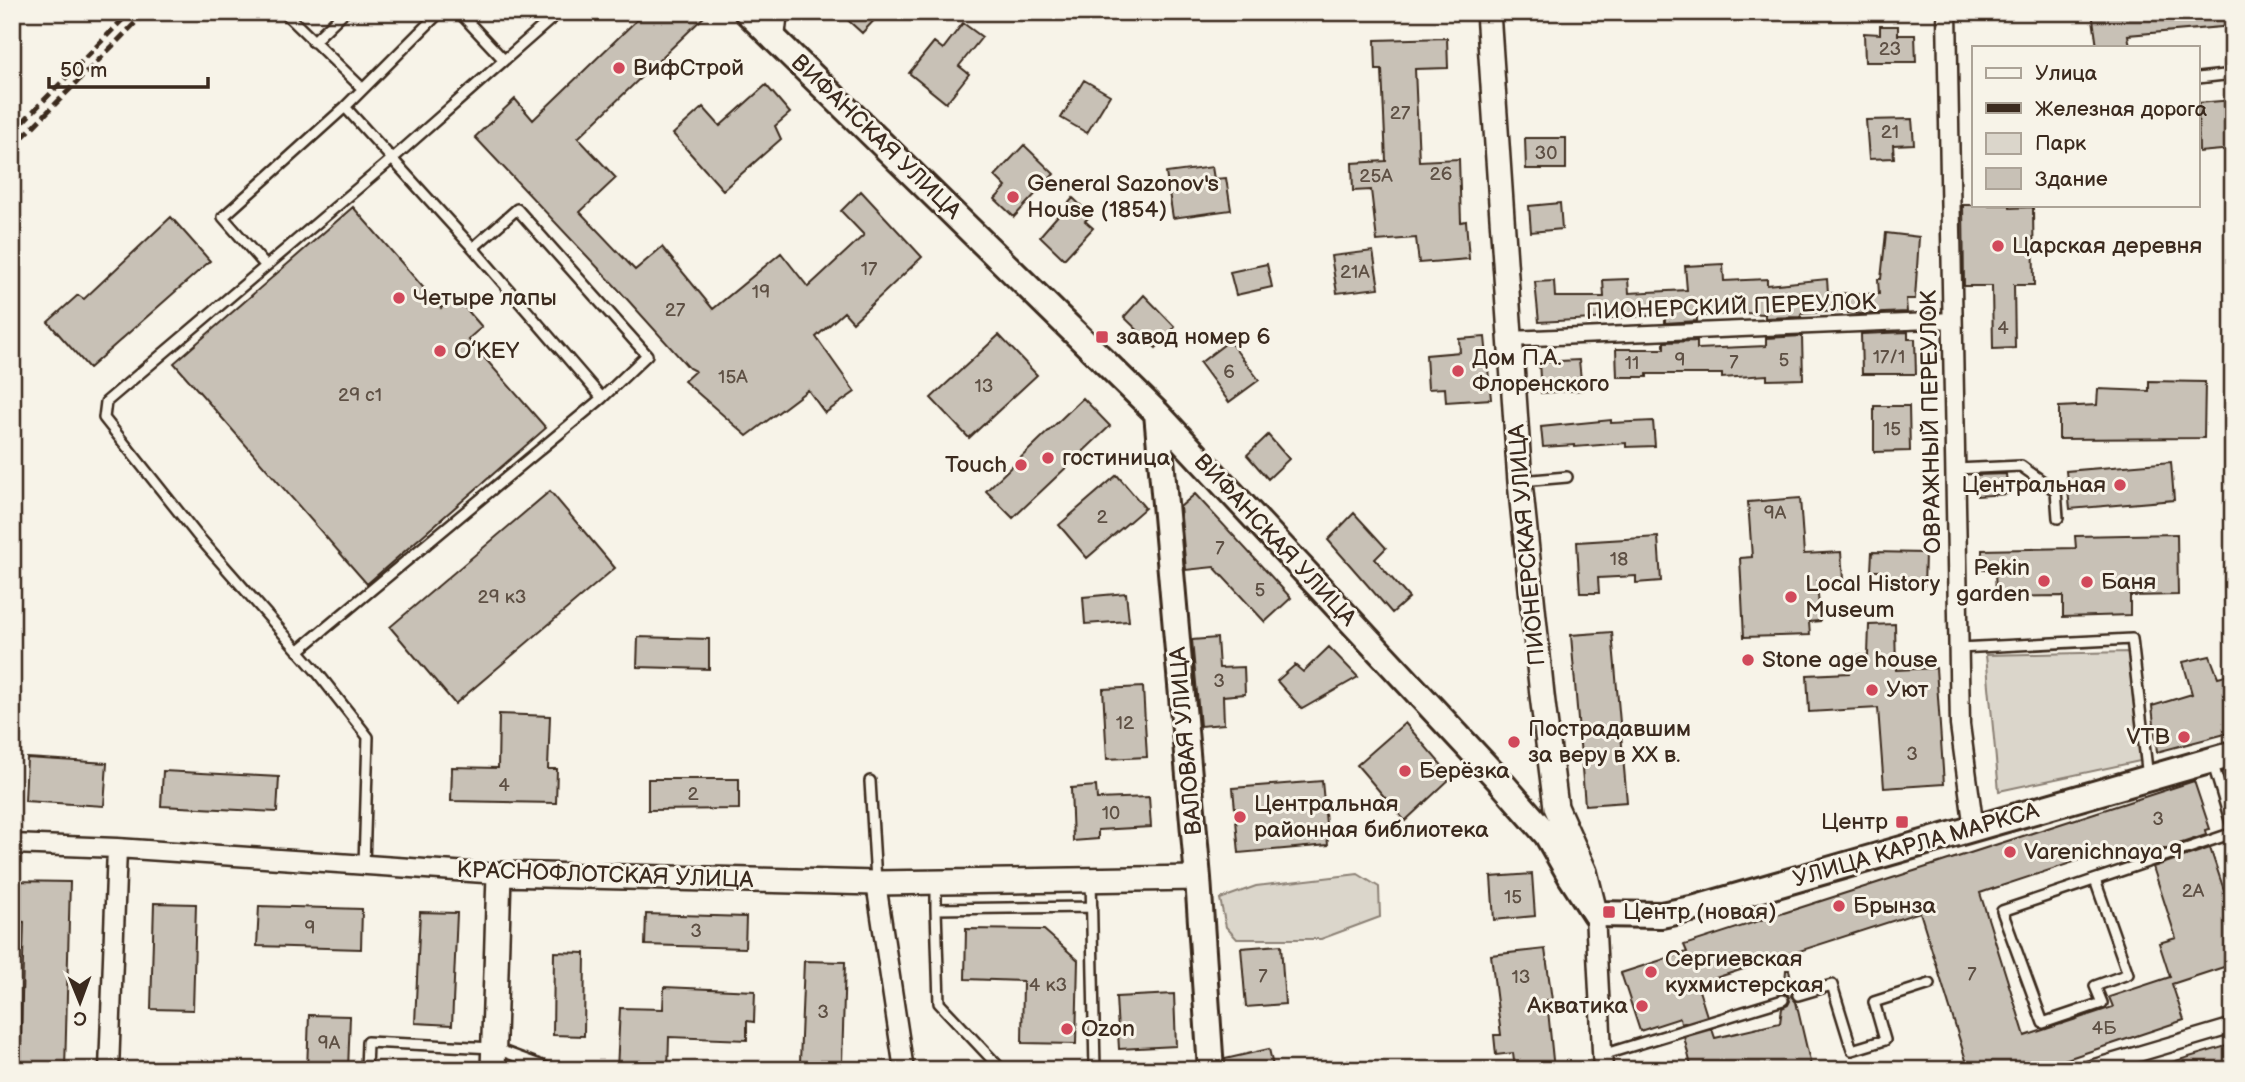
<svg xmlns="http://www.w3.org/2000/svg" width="2245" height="1082" font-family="'Balsamiq Sans',sans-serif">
	<rect width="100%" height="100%" fill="#f7f3e8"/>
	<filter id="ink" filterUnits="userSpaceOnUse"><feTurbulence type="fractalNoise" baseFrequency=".0143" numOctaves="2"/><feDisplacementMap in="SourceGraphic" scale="14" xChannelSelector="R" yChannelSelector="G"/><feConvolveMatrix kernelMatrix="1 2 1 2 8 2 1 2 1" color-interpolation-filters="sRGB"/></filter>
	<g filter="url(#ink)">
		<!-- green -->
		<path fill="#dbd6cb" stroke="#8b8074" stroke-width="2" d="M 2128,652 L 2140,761 L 1999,791 L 1986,655 Z
			M 1358,874 L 1379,887 L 1380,917 L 1321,939 L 1237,939 L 1226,927 L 1220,899 L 1256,886 Z"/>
		<!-- building -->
		<path fill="#c8c1b6" stroke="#3b2a1e" stroke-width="2" d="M 645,12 L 709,12 L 578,138 L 616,178 L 580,212 L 635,270 L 662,247 L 713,309 L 781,253 L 808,287 L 864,235 L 841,211 L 861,191 L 922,257 L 853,322 L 844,312 L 816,337 L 855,392 L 825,413 L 808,390 L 747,436 L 684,381 L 695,371 L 689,368 L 617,288 L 475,137 L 515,99 L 533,120 Z
			M 839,12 L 882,12 L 862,33 Z
			M 2092,12 L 2233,12 L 2233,26 L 2128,35 L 2130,47 L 2097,47 Z
			M 963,23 L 982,37 L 959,66 L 969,74 L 946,103 L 909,73 L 934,42 L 943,49 Z
			M 1880,26 L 1898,26 L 1898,35 L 1915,35 L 1916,62 L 1865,62 L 1864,33 L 1880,34 Z
			M 1447,38 L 1448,68 L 1415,69 L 1419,161 L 1459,159 L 1461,222 L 1466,221 L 1469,259 L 1419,263 L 1416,238 L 1377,241 L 1371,190 L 1353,191 L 1352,163 L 1386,161 L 1382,70 L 1376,70 L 1375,40 Z
			M 1084,80 L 1110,95 L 1087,133 L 1061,118 Z
			M 766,85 L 790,113 L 775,126 L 781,139 L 723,190 L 673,134 L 703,107 L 720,126 Z
			M 2233,100 L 2233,149 L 2199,152 L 2198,103 Z
			M 1912,119 L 1914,144 L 1893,145 L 1894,158 L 1869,159 L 1866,120 Z
			M 1525,138 L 1566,138 L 1566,169 L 1526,169 Z
			M 1024,145 L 1054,174 L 1014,217 L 995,199 L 1006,187 L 995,176 Z
			M 1212,167 L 1214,179 L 1226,178 L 1231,210 L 1173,218 L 1166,173 Z
			M 1073,198 L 1091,215 L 1085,221 L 1093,228 L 1064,259 L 1040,236 Z
			M 1560,203 L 1562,229 L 1531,232 L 1529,206 Z
			M 1963,205 L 2010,205 L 2010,208 L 2033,207 L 2034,285 L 2014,285 L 2015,348 L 1993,349 L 1992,286 L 1964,286 Z
			M 353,207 L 441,308 L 455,296 L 482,327 L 468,339 L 546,428 L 367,584 L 174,363 Z
			M 171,217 L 210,261 L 89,368 L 48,322 L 78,295 L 84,299 Z
			M 1886,233 L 1919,237 L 1915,299 L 1906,299 L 1907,312 L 1861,314 L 1848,313 L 1848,310 L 1801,314 L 1801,317 L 1765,318 L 1765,314 L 1744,313 L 1697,316 L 1697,321 L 1665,323 L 1665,315 L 1539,322 L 1535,282 L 1554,281 L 1555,297 L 1604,297 L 1603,280 L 1628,279 L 1629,293 L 1687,290 L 1685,266 L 1723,264 L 1724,281 L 1767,279 L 1767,285 L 1827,279 L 1828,293 L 1879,294 L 1878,279 L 1881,279 Z
			M 1373,251 L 1379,288 L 1337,293 L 1331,256 Z
			M 1267,264 L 1272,287 L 1236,295 L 1230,272 Z
			M 1144,295 L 1175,327 L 1156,348 L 1124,317 Z
			M 1908,332 L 1908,339 L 1915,339 L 1916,374 L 1862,374 L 1861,334 Z
			M 999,335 L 1037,375 L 969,438 L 931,398 Z
			M 1802,336 L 1803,379 L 1767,380 L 1767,375 L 1722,378 L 1722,374 L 1647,374 L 1647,377 L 1617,377 L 1616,349 L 1664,349 L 1664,342 L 1697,341 L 1697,349 L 1766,346 L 1766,338 Z
			M 1485,337 L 1491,399 L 1446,402 L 1445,388 L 1428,389 L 1426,355 L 1460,352 L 1459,339 Z
			M 1229,341 L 1259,380 L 1229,402 L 1200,363 Z
			M 1579,360 L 1582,390 L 1541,393 L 1539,362 Z
			M 2149,381 L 2205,382 L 2204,438 L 2059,439 L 2059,407 L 2097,405 L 2098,389 L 2149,391 Z
			M 1083,398 L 1110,426 L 1013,518 L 986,491 Z
			M 1874,406 L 1909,406 L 1910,451 L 1874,452 Z
			M 1611,420 L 1611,423 L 1653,421 L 1655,446 L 1626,447 L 1626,443 L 1575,447 L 1575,445 L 1543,447 L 1541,427 Z
			M 1268,435 L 1289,459 L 1268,479 L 1247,455 Z
			M 2171,462 L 2174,500 L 2070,509 L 2066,471 Z
			M 2006,474 L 2008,494 L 1977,496 L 1976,475 Z
			M 1117,475 L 1145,508 L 1087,558 L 1059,525 Z
			M 550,491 L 615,568 L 455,704 L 390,627 Z
			M 1195,494 L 1291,598 L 1265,622 L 1214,567 L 1186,570 L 1180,507 Z
			M 1800,498 L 1804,554 L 1841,552 L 1843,579 L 1817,581 L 1820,621 L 1809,622 L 1810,635 L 1744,637 L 1740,558 L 1752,557 L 1748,502 Z
			M 1354,513 L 1386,548 L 1375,559 L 1409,598 L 1392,613 L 1328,540 Z
			M 2177,534 L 2178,595 L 2130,596 L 2130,615 L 2063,617 L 2063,596 L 1996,597 L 1995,569 L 1982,569 L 1982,550 L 2076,548 L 2075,536 Z
			M 1658,537 L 1661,581 L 1636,583 L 1636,576 L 1598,578 L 1599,593 L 1580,593 L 1577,542 Z
			M 1872,552 L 1925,553 L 1924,588 L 1882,588 L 1881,571 L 1871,571 Z
			M 1126,593 L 1129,621 L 1085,624 L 1083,597 Z
			M 1895,624 L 1896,670 L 1936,668 L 1944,784 L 1884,788 L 1878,708 L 1809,712 L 1807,675 L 1849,673 L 1848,656 L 1868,655 L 1869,625 Z
			M 1612,632 L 1627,802 L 1585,805 L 1571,635 Z
			M 638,637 L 709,639 L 709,669 L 637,667 Z
			M 1217,638 L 1219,668 L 1244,667 L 1245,694 L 1223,696 L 1224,724 L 1200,726 L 1192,640 Z
			M 1329,647 L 1358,677 L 1302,709 L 1277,681 L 1295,665 L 1303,672 Z
			M 2210,656 L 2218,677 L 2233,673 L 2233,732 L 2157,752 L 2152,706 L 2192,694 L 2183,662 Z
			M 1143,687 L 1147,757 L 1107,759 L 1103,689 Z
			M 499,714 L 550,716 L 548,769 L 557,769 L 556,803 L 451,801 L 452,767 L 498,768 Z
			M 1405,723 L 1452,777 L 1405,821 L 1357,765 Z
			M 27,758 L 107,763 L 104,806 L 25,801 Z
			M 163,771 L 279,777 L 277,812 L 161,806 Z
			M 648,779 L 739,779 L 739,809 L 648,810 Z
			M 1322,781 L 1328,845 L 1239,853 L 1233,788 Z
			M 2194,781 L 2210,829 L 2205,830 L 2206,835 L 2149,854 L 2147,849 L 2122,857 L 2119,847 L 1980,893 L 2025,1036 L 2113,1007 L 2109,997 L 2170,977 L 2159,943 L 2176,938 L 2153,867 L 2210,848 L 2233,917 L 2233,964 L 2172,984 L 2184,1020 L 2034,1070 L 1969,1070 L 1920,912 L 1697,984 L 1707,1016 L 1681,1024 L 1680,1018 L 1640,1031 L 1621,973 L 1687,952 L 1684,945 Z
			M 1096,786 L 1097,799 L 1149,797 L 1151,827 L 1098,830 L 1098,839 L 1073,841 L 1071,788 Z
			M 1532,874 L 1535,916 L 1494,920 L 1491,877 Z
			M 12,881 L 70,882 L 65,1070 L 20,1070 L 24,922 L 12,921 Z
			M 154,903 L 196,904 L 193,1010 L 151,1009 Z
			M 259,906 L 362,909 L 361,949 L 257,946 Z
			M 420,912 L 457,913 L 452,1025 L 415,1023 Z
			M 646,914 L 746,917 L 745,948 L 645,945 Z
			M 966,929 L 1044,930 L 1078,960 L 1076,1044 L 1022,1043 L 1023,981 L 965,979 Z
			M 1281,945 L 1285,1004 L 1246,1007 L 1241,948 Z
			M 1545,949 L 1552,1000 L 1547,1000 L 1554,1070 L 1515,1070 L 1513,1053 L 1496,1055 L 1494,1035 L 1501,1035 L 1491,955 Z
			M 554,952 L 585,953 L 584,1036 L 553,1035 Z
			M 804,961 L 845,962 L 842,1063 L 800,1062 Z
			M 1786,970 L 1789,970 L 1793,990 L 1791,996 L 1796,1002 L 1812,1070 L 1692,1070 L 1684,1037 L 1712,1029 L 1715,1038 L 1780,1023 L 1782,1008 L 1788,1005 L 1790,1001 L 1788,995 L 1784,993 Z
			M 664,987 L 755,991 L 754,1022 L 747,1021 L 747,1040 L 669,1037 L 668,1070 L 617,1070 L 620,1008 L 663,1009 Z
			M 1174,994 L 1176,1046 L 1119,1049 L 1116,997 Z
			M 309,1015 L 350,1016 L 348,1070 L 307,1070 Z
			M 2233,1044 L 2233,1070 L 2162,1070 L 2162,1065 Z
			M 1269,1049 L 1274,1070 L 1226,1070 L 1225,1059 Z"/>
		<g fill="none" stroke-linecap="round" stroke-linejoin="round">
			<defs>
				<path id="service" d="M 284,12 L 363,89
					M 459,12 L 504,60
					M 313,42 L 344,12
					M 2198,78 L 2233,74
					M 473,248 L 517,209 L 647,355 L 602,398
					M 265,265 L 223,217 L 345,107 L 440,12
					M 1956,469 L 2021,466 L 2056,491 L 2058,518
					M 1521,481 L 1567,477
					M 1959,648 L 2132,639 L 2148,778
					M 298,651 L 602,398 L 473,248 L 345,107
					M 2212,761 L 2233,830
					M 870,781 L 876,881
					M 364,865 L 368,737 L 317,672 L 197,535 L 104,418 L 106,402 L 391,160 L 559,12
					M 1091,879 L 1095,1070
					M 2095,880 L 2128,974 L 2095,986 L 2102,1003 L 2043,1023 L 2002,911 L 2233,833
					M 936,883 L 936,909
					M 1798,995 L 1832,985 L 1852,1050 L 1885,1040 L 1874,1002 L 1930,984
					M 1602,1055 L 1783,1000
					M 366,1070 L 367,1042 L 494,1048 L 553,1070
					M 1002,1070 L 939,1003 L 936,909 L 1092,907"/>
				<path id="pedestrian" d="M 1509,339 L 1954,320
					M 2084,1070 L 2233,1026"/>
				<path id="minor" d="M 1947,12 L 1960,725 L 1974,829
					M 775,38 L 778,12
					M 12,844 L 117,848 L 499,874
					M 876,883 L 904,1070
					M 1595,914 L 1603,1070
					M 109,1070 L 117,848"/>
				<path id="tertiary" d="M 1488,12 L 1520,482 L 1542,695 L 1556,807 L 1585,872 L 1594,908
					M 493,1070 L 499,874 L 876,883 L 1198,878"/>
				<path id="secondary" d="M 747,12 L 1157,413 L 1499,780 L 1547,835 L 1571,877 L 1595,914 L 1661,915 L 1696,908 L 2233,754
					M 1157,413 L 1198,878 L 1211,1070"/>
			</defs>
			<!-- service casing -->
			<use href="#service" stroke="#3b2a1e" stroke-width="14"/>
			<!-- pedestrian casing -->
			<use href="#pedestrian" stroke="#3b2a1e" stroke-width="19"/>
			<!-- minor casing -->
			<use href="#minor" stroke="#3b2a1e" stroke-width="23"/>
			<!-- tertiary casing -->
			<use href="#tertiary" stroke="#3b2a1e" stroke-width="28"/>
			<!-- secondary casing -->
			<use href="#secondary" stroke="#3b2a1e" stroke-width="30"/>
			<!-- service -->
			<use href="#service" stroke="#f7f3e8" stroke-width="9"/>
			<!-- pedestrian -->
			<use href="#pedestrian" stroke="#f7f3e8" stroke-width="14"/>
			<!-- minor -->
			<use href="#minor" stroke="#f7f3e8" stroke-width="18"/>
			<!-- tertiary -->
			<use href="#tertiary" stroke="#f7f3e8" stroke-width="23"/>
			<!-- secondary -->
			<use href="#secondary" stroke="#f7f3e8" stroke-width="24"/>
			<!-- rail -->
			<path stroke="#3b2a1e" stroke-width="5" stroke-dasharray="10 5" stroke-linecap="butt" d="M 12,133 L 130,12
				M 12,148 L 146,12"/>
		</g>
	</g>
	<!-- markers -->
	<g fill="#d1495b" stroke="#f7f3e8" stroke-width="2.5">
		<circle cx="619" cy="68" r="7"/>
		<circle cx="1013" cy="197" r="7"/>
		<circle cx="1998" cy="246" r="7"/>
		<circle cx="399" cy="298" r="7"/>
		<rect x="1095" y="330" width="14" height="14" rx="3.5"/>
		<circle cx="440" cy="351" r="7"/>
		<circle cx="1458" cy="371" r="7"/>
		<circle cx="1048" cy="458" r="7"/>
		<circle cx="1021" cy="465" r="7"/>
		<circle cx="2120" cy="485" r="7"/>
		<circle cx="2044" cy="581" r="7"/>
		<circle cx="2087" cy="582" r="7"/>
		<circle cx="1791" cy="597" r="7"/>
		<circle cx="1748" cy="660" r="7"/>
		<circle cx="1872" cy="690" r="7"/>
		<circle cx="2184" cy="737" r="7"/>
		<circle cx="1514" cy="742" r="7"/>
		<circle cx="1405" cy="771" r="7"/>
		<circle cx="1240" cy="817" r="7"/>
		<rect x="1895" y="815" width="14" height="14" rx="3.5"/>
		<circle cx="2010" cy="852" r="7"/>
		<circle cx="1839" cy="906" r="7"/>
		<rect x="1602" y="905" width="14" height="14" rx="3.5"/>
		<circle cx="1651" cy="972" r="7"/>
		<circle cx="1642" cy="1006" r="7"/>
		<circle cx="1067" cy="1029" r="7"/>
	</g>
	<g text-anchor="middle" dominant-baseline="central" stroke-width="6" stroke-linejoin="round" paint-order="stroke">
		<!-- number labels -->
		<g font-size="19" fill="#5e5044">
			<text x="1890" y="49">23</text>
			<text x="1400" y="113">27</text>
			<text x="1890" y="132">21</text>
			<text x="1546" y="153">30</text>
			<text x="1441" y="174">26</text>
			<text x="1376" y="176">25А</text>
			<text x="869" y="269">17</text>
			<text x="1355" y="272">21А</text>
			<text x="761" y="292">19</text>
			<text x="675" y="310">27</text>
			<text x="2003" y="328">4</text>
			<text x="1889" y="357">17/1</text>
			<text x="1680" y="360">9</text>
			<text x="1784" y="360">5</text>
			<text x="1734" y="362">7</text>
			<text x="1632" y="363">11</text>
			<text x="1229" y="372">6</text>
			<text x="733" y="377">15А</text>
			<text x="984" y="386">13</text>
			<text x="360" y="395">29 с1</text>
			<text x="1892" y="429">15</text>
			<text x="1775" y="513">9А</text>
			<text x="1102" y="517">2</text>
			<text x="1220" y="548">7</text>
			<text x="1619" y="559">18</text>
			<text x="1260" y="590">5</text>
			<text x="502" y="597">29 к3</text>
			<text x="1219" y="681">3</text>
			<text x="1125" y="723">12</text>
			<text x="1912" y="754">3</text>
			<text x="504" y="785">4</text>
			<text x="693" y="794">2</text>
			<text x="1111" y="813">10</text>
			<text x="2158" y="819">3</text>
			<text x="2193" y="891">2А</text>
			<text x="1513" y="897">15</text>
			<text x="310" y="928">9</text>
			<text x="696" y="931">3</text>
			<text x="1972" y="974">7</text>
			<text x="1263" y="976">7</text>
			<text x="1521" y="977">13</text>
			<text x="1048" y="985">4 к3</text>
			<text x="823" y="1012">3</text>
			<text x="2104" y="1028">4Б</text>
			<text x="329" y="1043">9А</text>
		</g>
		<!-- poi labels -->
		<g font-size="23" fill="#3b2a1e" stroke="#f7f3e8" text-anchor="start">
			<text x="633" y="68">ВифСтрой</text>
			<text x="1027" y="184">General Sazonov's<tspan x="1027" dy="26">House (1854)</tspan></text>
			<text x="2012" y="246">Царская деревня</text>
			<text x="413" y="298">Четыре лапы</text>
			<text x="1116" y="337">завод номер 6</text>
			<text x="454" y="351">O’KEY</text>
			<text x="1472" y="358">Дом П.А.<tspan x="1472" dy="26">Флоренского</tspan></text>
			<text x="1062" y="458">гостиница</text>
			<text x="1007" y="465" text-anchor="end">Touch</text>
			<text x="2106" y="485" text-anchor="end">Центральная</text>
			<text x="2030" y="568" text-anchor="end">Pekin<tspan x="2030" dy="26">garden</tspan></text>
			<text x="2101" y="582">Баня</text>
			<text x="1805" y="584">Local History<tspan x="1805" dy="26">Museum</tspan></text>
			<text x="1762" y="660">Stone age house</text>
			<text x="1886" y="690">Уют</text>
			<text x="1528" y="729">Пострадавшим<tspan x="1528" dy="26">за веру в XX в.</tspan></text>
			<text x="2170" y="737" text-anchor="end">VTB</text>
			<text x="1419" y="771">Берёзка</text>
			<text x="1254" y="804">Центральная<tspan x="1254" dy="26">районная библиотека</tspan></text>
			<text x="1888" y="822" text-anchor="end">Центр</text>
			<text x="2024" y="852">Varenichnaya 9</text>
			<text x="1853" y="906">Брынза</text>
			<text x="1623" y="912">Центр (новая)</text>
			<text x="1665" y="959">Сергиевская<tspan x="1665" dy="26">кухмистерская</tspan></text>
			<text x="1628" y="1006" text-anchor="end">Акватика</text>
			<text x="1081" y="1029">Ozon</text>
		</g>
		<!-- street labels -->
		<g font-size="23" fill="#3b2a1e" stroke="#f7f3e8">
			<text transform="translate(876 137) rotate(44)">ВИФАНСКАЯ УЛИЦА</text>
			<text transform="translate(1731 307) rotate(-2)">ПИОНЕРСКИЙ ПЕРЕУЛОК</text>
			<text transform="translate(1931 422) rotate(-91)">ОВРАЖНЫЙ ПЕРЕУЛОК</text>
			<text transform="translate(1275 540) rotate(47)">ВИФАНСКАЯ УЛИЦА</text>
			<text transform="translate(1527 545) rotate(-95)">ПИОНЕРСКАЯ УЛИЦА</text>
			<text transform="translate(1186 741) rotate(-95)">ВАЛОВАЯ УЛИЦА</text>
			<text transform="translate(1916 845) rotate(-16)">УЛИЦА КАРЛА МАРКСА</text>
			<text transform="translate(605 875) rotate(2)">КРАСНОФЛОТСКАЯ УЛИЦА</text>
		</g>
	</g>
	<!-- margin -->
	<rect width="2245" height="1082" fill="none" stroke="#f7f3e8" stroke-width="42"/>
	<rect x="21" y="21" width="2203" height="1040" fill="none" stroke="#3b2a1e" stroke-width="2.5" filter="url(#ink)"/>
	<!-- legend -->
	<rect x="1972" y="46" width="228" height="161" fill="#f7f3e8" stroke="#aca397" stroke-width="2"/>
	<rect x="1986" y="68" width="35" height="10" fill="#f7f3e8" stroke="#aca397" stroke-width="2"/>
	<text x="2035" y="80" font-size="21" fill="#3b2a1e">Улица</text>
	<rect x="1986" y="103" width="35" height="10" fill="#3b2a1e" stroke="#aca397" stroke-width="2"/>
	<text x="2035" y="116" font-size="21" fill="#3b2a1e">Железная дорога</text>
	<rect x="1986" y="133" width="35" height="21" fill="#dbd6cb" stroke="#aca397" stroke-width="2"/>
	<text x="2035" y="150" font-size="21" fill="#3b2a1e">Парк</text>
	<rect x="1986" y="168" width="35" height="21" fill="#c8c1b6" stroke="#aca397" stroke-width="2"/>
	<text x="2035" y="186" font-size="21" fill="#3b2a1e">Здание</text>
	<!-- north arrow -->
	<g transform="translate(80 1002) rotate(179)" stroke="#f7f3e8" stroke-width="5" paint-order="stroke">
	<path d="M0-5L12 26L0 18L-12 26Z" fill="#3b2a1e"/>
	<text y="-10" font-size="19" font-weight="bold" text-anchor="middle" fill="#3b2a1e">С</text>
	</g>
	<!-- scale -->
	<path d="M49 77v10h159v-10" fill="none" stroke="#3b2a1e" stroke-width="3.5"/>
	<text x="60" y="77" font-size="21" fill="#3b2a1e" stroke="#f7f3e8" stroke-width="5" paint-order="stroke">50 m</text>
</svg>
